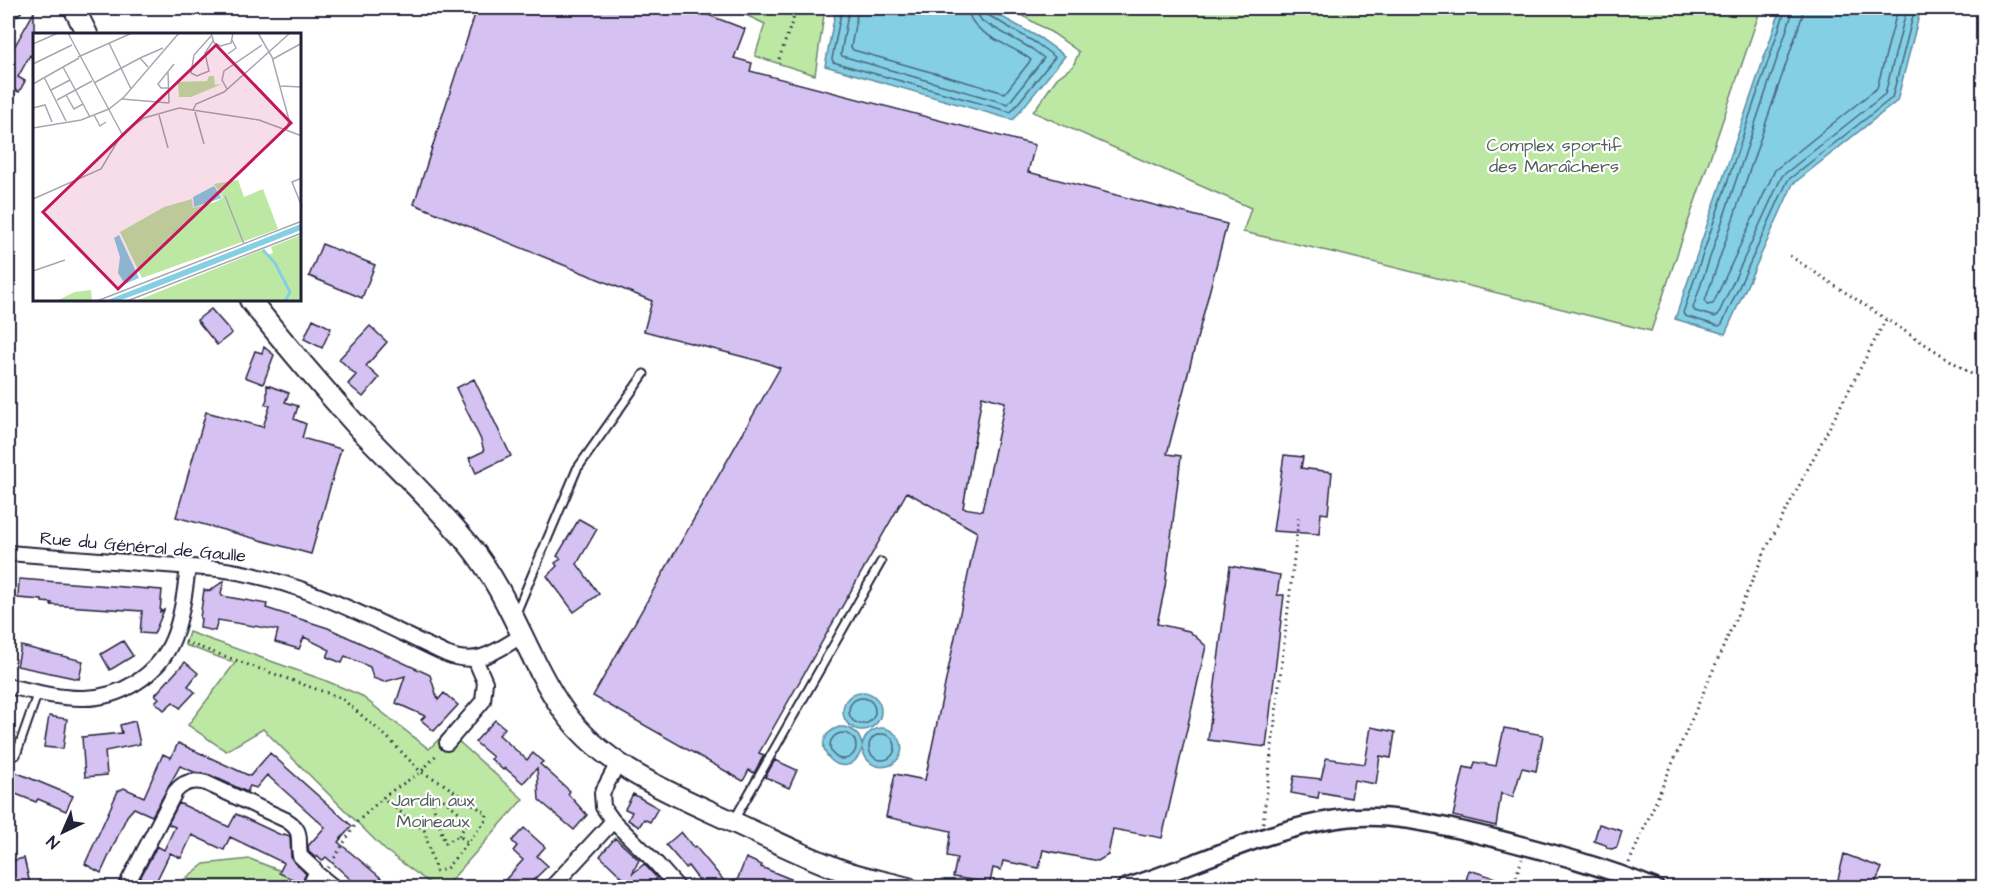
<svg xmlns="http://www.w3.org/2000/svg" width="1991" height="895" font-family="'Architects Daughter',sans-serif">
	<rect width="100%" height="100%" fill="#fff"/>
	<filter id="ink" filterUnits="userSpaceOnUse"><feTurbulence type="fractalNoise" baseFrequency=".0167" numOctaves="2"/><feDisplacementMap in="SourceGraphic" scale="12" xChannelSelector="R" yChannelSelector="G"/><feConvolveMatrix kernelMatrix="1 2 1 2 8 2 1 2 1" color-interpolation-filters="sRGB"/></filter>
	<g filter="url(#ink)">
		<!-- green -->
		<path fill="#bde8a4" stroke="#708570" stroke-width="1.5" d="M 731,8 L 825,8 L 815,75 L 755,56 L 765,24 Z
			M 1009,8 L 1761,8 L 1651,331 L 1336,253 L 1243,232 L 1251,208 L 1033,112 L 1057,78 L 1073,66 L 1079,52 L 1054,34 Z
			M 189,632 L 324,680 L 360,695 L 429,749 L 447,731 L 523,799 L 445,887 L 435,887 L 385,850 L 263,729 L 226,751 L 188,725 L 235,663 L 185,645 Z
			M 250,859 L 286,873 L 302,887 L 185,888 L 181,882 L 204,864 Z"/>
		<!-- water -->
		<path fill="#84cfe4" stroke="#5d8aa0" stroke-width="1.5" d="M 836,8 L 986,8 L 1040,38 L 1065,56 L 1013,120 L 825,66 Z
			M 1781,8 L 1921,8 L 1897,101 L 1793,184 L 1725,334 L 1675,319 Z
			M843 711a19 19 0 1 1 38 0a19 19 0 1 1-38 0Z
			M 839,727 C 852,726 859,733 862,745 C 875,706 923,744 891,765 C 876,770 866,763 862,749 C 846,791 800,741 839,727 Z"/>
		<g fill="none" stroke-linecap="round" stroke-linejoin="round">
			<!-- shore -->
			<path stroke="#49677f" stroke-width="1.5" d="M 842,8 L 832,59 L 833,62 L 1011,112 L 1055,57 L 1036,43 L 988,15 L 984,8
				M 849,8 L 841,54 L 842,56 L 1008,104 L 1044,58 L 1032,49 L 982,21 L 978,15 L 977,8
				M 858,8 L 851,47 L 853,50 L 1005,93 L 1031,60 C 1012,44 969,35 968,8
				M 1786,8 L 1683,313 L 1685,316 L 1719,326 L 1722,324 L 1788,180 L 1892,98 L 1915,8
				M 1794,8 L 1693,308 L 1695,311 L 1715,317 L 1718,315 L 1782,176 L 1885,94 L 1907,8
				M 1803,8 L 1802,17 L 1705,301 L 1707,305 L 1713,304 L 1775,170 L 1877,88 L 1898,8
				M849 711a13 13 0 1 1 26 0a13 13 0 1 1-26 0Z
				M830 746a13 13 0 1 1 26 0a13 13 0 1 1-26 0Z
				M869 747a13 13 0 1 1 26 0a13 13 0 1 1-26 0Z"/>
		</g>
		<!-- building -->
		<path fill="#d6c2f2" stroke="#22223b" stroke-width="1.5" fill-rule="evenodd" d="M 477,8 L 690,8 L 745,29 L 734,58 L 752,63 L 750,71 L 1035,145 L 1028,172 L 1227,224 L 1167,454 L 1181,456 L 1165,587 L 1157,624 L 1189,631 L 1206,646 L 1162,838 L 1113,829 L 1108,855 L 1098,861 L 1043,850 L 1039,868 L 1003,861 L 1001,870 L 993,868 L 990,883 L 953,877 L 957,858 L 947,856 L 951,831 L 886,817 L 895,774 L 925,780 L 977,532 L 907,492 L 759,753 L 764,755 L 754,773 L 749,770 L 743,781 L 593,696 L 780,368 L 767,363 L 644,331 L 652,301 L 414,204 ZM 982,396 L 1005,402 L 982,511 L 963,508 Z
			M 34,12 L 34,58 L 30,55 L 18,77 L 25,81 L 19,92 L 12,89 L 8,96 L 8,58 Z
			M 322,244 L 375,265 L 362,298 L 309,276 Z
			M 211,309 L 232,333 L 217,345 L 197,320 Z
			M 313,319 L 331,328 L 322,348 L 304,339 Z
			M 370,326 L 387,342 L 366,366 L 379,378 L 363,397 L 348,384 L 356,375 L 339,359 Z
			M 264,347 L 274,355 L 263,384 L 245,377 L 255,351 L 262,353 Z
			M 474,379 L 511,456 L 476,473 L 469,458 L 484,451 L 481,440 L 456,388 Z
			M 267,385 L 289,393 L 285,402 L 298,406 L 294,419 L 306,424 L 302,438 L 341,449 L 311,554 L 176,517 L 206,412 L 263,427 L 270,406 L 265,404 L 267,399 Z
			M 1284,455 L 1303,457 L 1301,468 L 1332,472 L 1328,514 L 1321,513 L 1319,534 L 1273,531 Z
			M 579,519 L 597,529 L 577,564 L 599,594 L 574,612 L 547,576 L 557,566 L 555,563 L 561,559 L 557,556 Z
			M 1230,566 L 1280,575 L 1277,595 L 1284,595 L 1266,747 L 1208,740 Z
			M 19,579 L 162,590 L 160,612 L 164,610 L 154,634 L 140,633 L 142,611 L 51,605 L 52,603 L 42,602 L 42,600 L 18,598 Z
			M 224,581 L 221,593 L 222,596 L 267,604 L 266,608 L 328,628 L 430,675 L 438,700 L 444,693 L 458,705 L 434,731 L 421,720 L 425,716 L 396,703 L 405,676 L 384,682 L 373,678 L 370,667 L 345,656 L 342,663 L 327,657 L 330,650 L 304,637 L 299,649 L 275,642 L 278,630 L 218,620 L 215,631 L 200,628 L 201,618 L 200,618 L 204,590 L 209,591 Z
			M 123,641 L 133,656 L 110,670 L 101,654 Z
			M 21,646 L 83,661 L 79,679 L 17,666 Z
			M 185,662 L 198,673 L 188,686 L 195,692 L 180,708 L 173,702 L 164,710 L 155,702 L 159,698 L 155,695 Z
			M 49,716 L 67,719 L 63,749 L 44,747 Z
			M 495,720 L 505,728 L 499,735 L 527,760 L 533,753 L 543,762 L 540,764 L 570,791 L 568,794 L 587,815 L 574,830 L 539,800 L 537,768 L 523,783 L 505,768 L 503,770 L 491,759 L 493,757 L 475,742 Z
			M 135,721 L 140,744 L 105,751 L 107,775 L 85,777 L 82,737 L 122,733 L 120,725 Z
			M 1371,727 L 1395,732 L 1391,758 L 1380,756 L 1376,784 L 1354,780 L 1351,798 L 1319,792 L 1318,798 L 1291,793 L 1294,776 L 1321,779 L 1326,758 L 1365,764 Z
			M 1504,728 L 1543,735 L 1536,771 L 1522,768 L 1513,797 L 1501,793 L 1496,826 L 1453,816 L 1464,767 L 1473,769 L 1475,762 L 1496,766 Z
			M 178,743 L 250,776 L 270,753 L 352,826 L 338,842 L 393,888 L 360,888 L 326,857 L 322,861 L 317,856 L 316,858 L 309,852 L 308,846 L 325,827 L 267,775 L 256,788 L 250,786 L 247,792 L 210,775 L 194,772 L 180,766 L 152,816 L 134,808 L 127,816 L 101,873 L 85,864 L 118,791 L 124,788 L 144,797 L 163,754 L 171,758 Z
			M 775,760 L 797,770 L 789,788 L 765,777 Z
			M 8,769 L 73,796 L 66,811 L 38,799 L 36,802 L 8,791 Z
			M 633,794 L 658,808 L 650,822 L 644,819 L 639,827 L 628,820 L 632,812 L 625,809 Z
			M 179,803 L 229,827 L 236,814 L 283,836 L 284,834 L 290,836 L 291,858 L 306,874 L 301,883 L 279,873 L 284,863 L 230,837 L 224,850 L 192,835 L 181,858 L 170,853 L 153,888 L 135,888 L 157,846 L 164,850 L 175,827 L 168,824 Z
			M 1599,824 L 1622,831 L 1617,847 L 1612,849 L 1607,848 L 1606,845 L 1594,841 Z
			M 524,828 L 545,847 L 537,856 L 548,866 L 525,888 L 498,888 L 523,860 L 513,851 L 517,846 L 512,841 Z
			M 681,832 L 694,848 L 695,846 L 730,888 L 705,888 L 688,866 L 686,868 L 666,845 Z
			M 615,838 L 639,860 L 632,874 L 644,864 L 657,878 L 655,880 L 664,888 L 617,888 L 625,880 L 600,856 Z
			M 1844,854 L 1882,868 L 1873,888 L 1836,888 Z
			M 24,858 L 31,888 L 8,888 L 8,862 Z
			M 746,858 L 762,865 L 761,867 L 813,888 L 734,888 Z
			M 1469,870 L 1495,878 L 1492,888 L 1464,888 Z"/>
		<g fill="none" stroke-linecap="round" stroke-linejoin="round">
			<defs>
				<path id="service" d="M 516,613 L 577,469 L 644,374
					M 16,755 L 38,692
					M 734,820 L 881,562"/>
				<path id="minor" d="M 8,12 L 14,8
					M 8,553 L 218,569 C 300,579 373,620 446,654 C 478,667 496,651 523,635
					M 8,686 C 31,691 56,698 81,698 C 119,699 158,676 173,639 C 182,617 185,590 188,567
					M 447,743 L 483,701 L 485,682 L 475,659
					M 618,763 L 602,793 L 603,807 L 613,821 L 655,862 L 678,888
					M 316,873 L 335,888
					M 125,888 L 175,792 C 183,782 193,779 206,783 L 286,820 C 304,831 297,838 300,856 L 315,870 L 316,873 L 309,888
					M 551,888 L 613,821"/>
				<path id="tertiary" d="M 1125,888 C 1195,866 1264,830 1337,819 C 1390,811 1443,826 1494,838 C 1548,852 1603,866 1655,888"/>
				<path id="secondary" d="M 74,8 L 87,34
					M 250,300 C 284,343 320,385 357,426 C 395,466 436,504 470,546 C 510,595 527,658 563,710 C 604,768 671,793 733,822 C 771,839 810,860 850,873 C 870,879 889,883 908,888"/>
			</defs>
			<!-- service casing -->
			<use href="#service" stroke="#22223b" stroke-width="11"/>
			<!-- minor casing -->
			<use href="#minor" stroke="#22223b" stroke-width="18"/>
			<!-- tertiary casing -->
			<use href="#tertiary" stroke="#22223b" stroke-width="21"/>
			<!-- secondary casing -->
			<use href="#secondary" stroke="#22223b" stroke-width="24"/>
			<!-- path -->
			<path stroke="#22223b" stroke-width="3" stroke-dasharray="1.5 4.5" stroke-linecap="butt" d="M 779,59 L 797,8
				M 1790,256 L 1886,319
				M 185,642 L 341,698 L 386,736 L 421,772 L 439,781 L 487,814 L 486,820 L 446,869 L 436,871 L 424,830 L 382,798
				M 1263,823 L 1299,515
				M 459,836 L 467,822 L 465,817 L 440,797 L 430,795 L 445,843 L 459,836 L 468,842
				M 1629,863 L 1766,549 L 1886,319 L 1984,382
				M 328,868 L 357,822 L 387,794 L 421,772 L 438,753
				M 1512,888 L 1522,859"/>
			<!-- service -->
			<use href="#service" stroke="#fff" stroke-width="7"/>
			<!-- minor -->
			<use href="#minor" stroke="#fff" stroke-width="14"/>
			<!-- tertiary -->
			<use href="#tertiary" stroke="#fff" stroke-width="16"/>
			<!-- secondary -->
			<use href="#secondary" stroke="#fff" stroke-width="20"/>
		</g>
	</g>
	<g text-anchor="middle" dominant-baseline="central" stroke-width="4.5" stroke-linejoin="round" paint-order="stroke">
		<!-- park labels -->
		<g font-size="18" fill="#505d5a" stroke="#fff">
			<text x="1554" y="145">Complex sportif<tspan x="1554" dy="21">des Maraîchers</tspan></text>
			<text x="433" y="800">Jardin aux<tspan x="433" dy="21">Moineaux</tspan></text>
		</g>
		<!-- street labels -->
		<g font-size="18" fill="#22223b" stroke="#fff">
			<text transform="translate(143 547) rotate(5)">Rue du Général de Gaulle</text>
		</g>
	</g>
	<!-- overview -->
	<g transform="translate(33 33)">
		<rect width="268" height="268" fill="#fff"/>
		<path d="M 176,43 L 181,43 L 182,52 L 189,51 L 158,64 L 146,64 L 145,49 L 174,48 ZM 205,147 L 211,164 L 230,156 L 245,196 L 109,245 L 87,199 L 131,174 L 159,166 L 160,175 L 182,169 L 190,165 L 181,151 ZM 268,202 L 268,268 L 103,268 L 231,216 L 234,222 L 240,220 L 238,214 ZM 58,257 L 59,268 L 23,268 L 42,259 Z" fill="#bde8a4"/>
		<path d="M 181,153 L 189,165 L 161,174 L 160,164 ZM 268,191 L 268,197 L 121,255 L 85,268 L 72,268 ZM 86,202 L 106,245 L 92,251 L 85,240 L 87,224 L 81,205 Z" fill="#84cfe4"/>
		<path fill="none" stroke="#84cfe4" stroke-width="3" d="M 230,217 L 242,230 L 257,259 L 252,268"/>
		<path fill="none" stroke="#a7a7b1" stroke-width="1.5" d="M 35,0 L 89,101 L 111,85 L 146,75 L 226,87 L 269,103M 178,0 L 181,10 L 188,13 L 198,10 L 200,0M 225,0 L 239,24 L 256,87 L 254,96M 178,3 L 161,22 L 158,40 L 164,43 L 176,38 L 172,20 L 180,8M 76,10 L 98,56M 0,11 L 25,0M 195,21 L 203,15 L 199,7M 45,24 L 99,0M 107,25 L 130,15M 240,26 L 269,10M 0,31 L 39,12M 30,34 L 57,84M 135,39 L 136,70M 11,44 L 33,88M 61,50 L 107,25 L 115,34M 0,51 L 46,25M 247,53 L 269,54M 136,55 L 128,55 L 125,51 L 141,31M 194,56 L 189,47 L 191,38 L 229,12M 18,57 L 37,47M 33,62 L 41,76 L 50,71M 89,66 L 136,70M 24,67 L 59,48M 0,75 L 12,72 L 19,89M 160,77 L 163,71 L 191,59 L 257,0M 162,79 L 171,111M 61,82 L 67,93 L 73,89M 126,82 L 135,115M 0,95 L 48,87 L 76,76 L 91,64 L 146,0M 269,145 L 259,149 L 269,174M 192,163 L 211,211M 0,166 L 68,136 L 89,101M 0,238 L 32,227M 64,268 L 269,188M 94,268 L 269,200"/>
		<path fill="#c2185b" fill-opacity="0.15" stroke="#c2185b" stroke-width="3" d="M 183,12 L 258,90 L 85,256 L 10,179 Z"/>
		<rect width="268" height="268" fill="none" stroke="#22223b" stroke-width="3"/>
	</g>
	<!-- margin -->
	<rect width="1991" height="895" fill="none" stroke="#fff" stroke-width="30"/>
	<rect x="15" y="15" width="1961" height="865" fill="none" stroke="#22223b" stroke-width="2" filter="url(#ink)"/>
	<!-- north arrow -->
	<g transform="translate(63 832) rotate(224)" stroke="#ffffff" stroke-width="4.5" paint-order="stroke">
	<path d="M0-4.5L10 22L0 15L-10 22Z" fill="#22223b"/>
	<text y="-9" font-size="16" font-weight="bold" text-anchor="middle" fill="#22223b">N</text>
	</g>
</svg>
